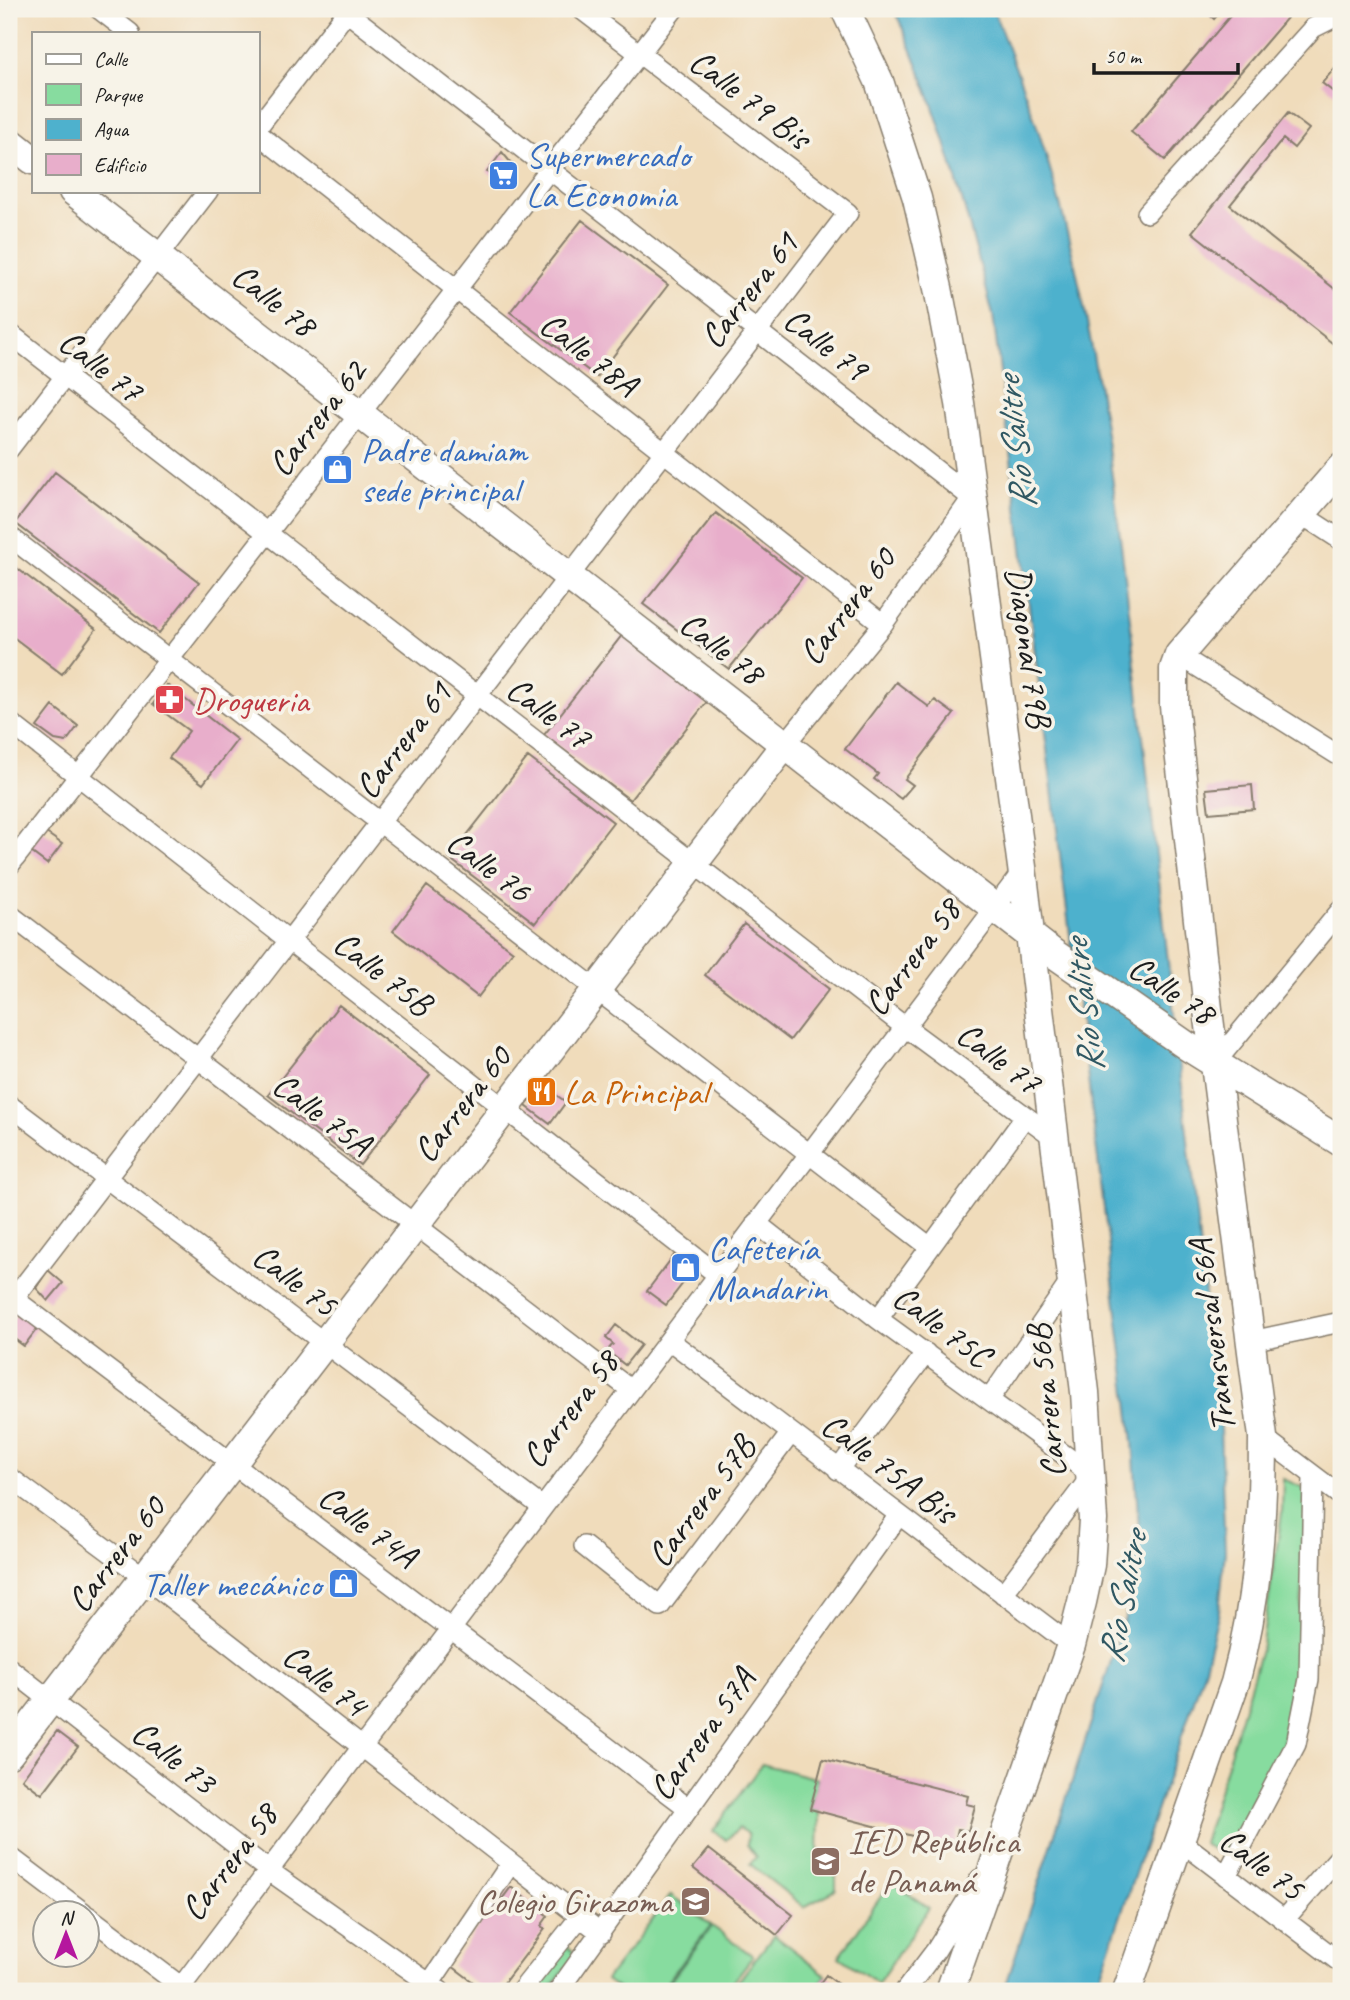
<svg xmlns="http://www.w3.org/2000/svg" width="1350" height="2000" font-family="Caveat,sans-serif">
	<rect width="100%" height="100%" fill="#f7f3e8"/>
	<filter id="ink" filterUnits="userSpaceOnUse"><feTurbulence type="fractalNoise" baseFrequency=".0143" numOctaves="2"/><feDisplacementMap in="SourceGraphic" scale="14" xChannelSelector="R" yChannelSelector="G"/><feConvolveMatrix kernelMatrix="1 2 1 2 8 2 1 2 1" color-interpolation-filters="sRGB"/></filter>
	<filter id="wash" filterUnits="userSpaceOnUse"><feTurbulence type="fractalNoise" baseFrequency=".00686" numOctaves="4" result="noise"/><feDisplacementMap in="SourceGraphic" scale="28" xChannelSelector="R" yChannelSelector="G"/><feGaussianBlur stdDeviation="1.57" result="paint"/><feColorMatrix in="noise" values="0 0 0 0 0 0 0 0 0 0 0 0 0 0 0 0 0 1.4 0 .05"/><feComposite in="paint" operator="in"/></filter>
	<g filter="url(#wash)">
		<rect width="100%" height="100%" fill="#f0dcbb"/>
		<!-- green -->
		<path fill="#87dc9f" stroke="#527c5e" stroke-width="2" d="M 1283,1479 L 1309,1490 L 1298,1655 L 1283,1743 L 1259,1809 L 1231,1859 L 1203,1844 L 1261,1650 L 1282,1513 Z
			M 762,1764 L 818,1779 L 810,1809 L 819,1811 L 818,1857 L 836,1876 L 836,1890 L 804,1907 L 750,1864 L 756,1857 L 747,1845 L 748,1834 L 739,1828 L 726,1840 L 713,1831 Z
			M 891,1882 L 929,1908 L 878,1983 L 839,1957 Z
			M 671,1895 L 711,1925 L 660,1991 L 621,1991 L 606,1980 Z
			M 712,1926 L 753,1956 L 726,1991 L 663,1991 Z
			M 774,1935 L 826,1975 L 814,1991 L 731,1991 Z
			M 566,1945 L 577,1955 L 548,1991 L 529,1991 Z"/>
		<!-- water -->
		<path fill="#4eb1cd" stroke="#356674" stroke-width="2" d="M 894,9 L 993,9 C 1010,55 1030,101 1044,149 C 1089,293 1109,443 1127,593 L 1220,1428 L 1225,1551 L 1219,1611 L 1204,1671 L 1095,1991 L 1004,1991 L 1131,1599 L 1139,1531 L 1133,1442 L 993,315 C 966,210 939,107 894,9 Z"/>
		<g id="blocks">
			<!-- building -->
			<path fill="#e8aecb" d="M 1203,9 L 1223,9 L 1214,19 Z
				M 1236,9 L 1276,9 L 1287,18 L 1165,160 L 1131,132 Z
				M 1338,64 L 1341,67 L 1341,98 L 1322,83 Z
				M 1288,113 L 1309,129 L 1294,148 L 1283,139 L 1230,205 L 1341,294 L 1341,350 L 1192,232 Z
				M 502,152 L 512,164 L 501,183 L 487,172 Z
				M 582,220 L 668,285 L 597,377 L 510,312 Z
				M 55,472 L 199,582 L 159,633 L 15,523 Z
				M 716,513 L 802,578 L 729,669 L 643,604 Z
				M 9,562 L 96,629 L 62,674 L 9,634 Z
				M 623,634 L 709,699 L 630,800 L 544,735 Z
				M 896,682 L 929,707 L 935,700 L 954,714 L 905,779 L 913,785 L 901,799 L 874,779 L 878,774 L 845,749 Z
				M 167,685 L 237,740 L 203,784 L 169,758 L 189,731 L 153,704 Z
				M 53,706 L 78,726 L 66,742 L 55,740 L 37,727 Z
				M 528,757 L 613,822 L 535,923 L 449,858 Z
				M 1252,785 L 1254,809 L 1209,813 L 1206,789 Z
				M 42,830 L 62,844 L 47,864 L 27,849 Z
				M 427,886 L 513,951 L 478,997 L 393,931 Z
				M 744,924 L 829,989 L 790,1040 L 705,975 Z
				M 339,1005 L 430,1075 L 360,1165 L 268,1095 Z
				M 542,1085 L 566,1102 L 550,1124 L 526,1106 Z
				M 675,1254 L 694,1269 L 666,1305 L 647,1291 Z
				M 48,1270 L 63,1283 L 48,1301 L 36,1288 Z
				M 19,1311 L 39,1326 L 24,1346 L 9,1335 L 9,1324 Z
				M 616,1325 L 641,1345 L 625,1365 L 607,1351 L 613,1344 L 606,1338 Z
				M 57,1731 L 78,1747 L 42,1794 L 22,1779 Z
				M 823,1759 L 968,1796 L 966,1804 L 975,1806 L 968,1831 L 958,1829 L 954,1847 L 810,1809 Z
				M 709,1849 L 793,1915 L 777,1935 L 693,1868 Z
				M 511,1887 L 548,1916 L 541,1926 L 545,1929 L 500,1988 L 498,1986 L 493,1991 L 485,1991 L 452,1966 L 498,1896 L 502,1899 Z
				M 826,1975 L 847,1991 L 814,1991 Z"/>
		</g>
	</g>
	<g filter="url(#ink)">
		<use href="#blocks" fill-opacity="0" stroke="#867c6c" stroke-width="2"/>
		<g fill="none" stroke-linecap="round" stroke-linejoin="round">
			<defs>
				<path id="street" d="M 99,9 L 130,33
					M 343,9 L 972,498 L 883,624 L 786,743
					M 257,128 L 349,9
					M 257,133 L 883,624
					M 1147,213 L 1313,28 L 1341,14
					M 9,333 L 905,1027 L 1055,1138
					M 9,449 L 208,191
					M 1301,514 L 1341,540
					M 9,536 L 930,1247
					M 1179,655 L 1341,757
					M 9,722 L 718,1275
					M 9,866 L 674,9
					M 9,914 L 631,1390
					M 1215,1063 L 1341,910
					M 9,1105 L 542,1507
					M 756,1223 L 878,1319 L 1092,1475 L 1003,1594
					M 9,1295 L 688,1808
					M 9,1305 L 848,213 L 581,9
					M 878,1319 L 1025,1117
					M 669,1340 L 1071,1645
					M 1251,1341 L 1341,1322
					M 989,1400 L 1070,1282
					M 1263,1437 L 1341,1496
					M 838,1470 L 926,1353
					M 9,1477 L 144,1577 L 601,1933
					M 584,1546 L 660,1606 L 791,1433
					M 9,1668 L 268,1870 L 440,1991
					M 1178,1839 L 1341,1963
					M 9,1856 L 83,1912
					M 1226,1876 L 1296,1744 L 1309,1679 L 1313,1475
					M 88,1916 L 187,1991
					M 1284,1920 L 1341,1855
					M 430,1983 L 511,1863
					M 178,1991 L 1022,872
					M 521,1991 L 580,1917
					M 558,1991 L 899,1515
					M 905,1991 L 936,1950 L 980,1879"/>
				<path id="secondary" d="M 845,9 L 879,81 L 917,198 L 938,288 L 960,403 L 1022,867 L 1085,1392 L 1093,1520 L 1090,1565 L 1082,1602 L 1071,1645 L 950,1991
					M 9,141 L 33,160
					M 73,191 L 1053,953 L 1187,1046 L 1341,1142
					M 9,1754 L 786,743
					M 1127,1991 L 1235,1683 C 1257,1602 1263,1521 1263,1437 L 1209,1018 L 1174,706 L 1174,669 L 1179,655 L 1341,468"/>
			</defs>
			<!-- street casing -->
			<use href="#street" stroke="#867c6c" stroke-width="22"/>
			<!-- secondary casing -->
			<use href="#secondary" stroke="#867c6c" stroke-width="31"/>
			<!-- street -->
			<use href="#street" stroke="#fff" stroke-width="19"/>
			<!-- secondary -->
			<use href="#secondary" stroke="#fff" stroke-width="28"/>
		</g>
	</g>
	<!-- icons -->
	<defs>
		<symbol id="supermarket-square" viewBox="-11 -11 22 22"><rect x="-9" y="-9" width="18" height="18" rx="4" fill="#3f7fe0" stroke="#f7f3e8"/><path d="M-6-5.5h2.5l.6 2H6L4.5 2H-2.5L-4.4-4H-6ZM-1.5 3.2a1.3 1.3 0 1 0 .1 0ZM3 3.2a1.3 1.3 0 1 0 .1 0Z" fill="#fff"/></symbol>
		<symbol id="shop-square" viewBox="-11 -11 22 22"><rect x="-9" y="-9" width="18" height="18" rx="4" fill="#3f7fe0" stroke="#f7f3e8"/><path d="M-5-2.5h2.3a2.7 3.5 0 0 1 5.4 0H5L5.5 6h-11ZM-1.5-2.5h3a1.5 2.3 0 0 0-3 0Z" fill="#fff"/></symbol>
		<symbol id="pharmacy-square" viewBox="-11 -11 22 22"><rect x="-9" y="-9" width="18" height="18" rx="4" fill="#e0444e" stroke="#f7f3e8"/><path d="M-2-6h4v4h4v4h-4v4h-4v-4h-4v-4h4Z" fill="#fff"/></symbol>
		<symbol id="restaurant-square" viewBox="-11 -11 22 22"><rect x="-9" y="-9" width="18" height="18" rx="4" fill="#e8710a" stroke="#f7f3e8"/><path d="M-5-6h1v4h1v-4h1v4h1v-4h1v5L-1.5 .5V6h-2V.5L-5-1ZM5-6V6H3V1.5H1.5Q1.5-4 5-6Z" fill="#fff"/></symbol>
		<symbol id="school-square" viewBox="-11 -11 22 22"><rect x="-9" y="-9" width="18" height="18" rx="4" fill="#8d6e63" stroke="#f7f3e8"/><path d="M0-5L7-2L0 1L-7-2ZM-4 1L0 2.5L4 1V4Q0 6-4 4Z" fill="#fff"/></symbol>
	</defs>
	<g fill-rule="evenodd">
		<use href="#supermarket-square" x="486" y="158" width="35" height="35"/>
		<use href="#shop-square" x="320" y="452" width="35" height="35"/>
		<use href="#pharmacy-square" x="152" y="682" width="35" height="35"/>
		<use href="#restaurant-square" x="524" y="1074" width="35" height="35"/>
		<use href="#shop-square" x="668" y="1250" width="35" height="35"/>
		<use href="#shop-square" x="326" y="1566" width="35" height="35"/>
		<use href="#school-square" x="808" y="1844" width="35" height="35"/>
		<use href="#school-square" x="678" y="1884" width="35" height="35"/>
	</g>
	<g text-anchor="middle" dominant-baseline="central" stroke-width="7" stroke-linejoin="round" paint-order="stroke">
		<!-- street labels -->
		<g font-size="35" fill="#1c1c1c" stroke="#f7f3e8">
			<text transform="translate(750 99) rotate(37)">Calle 79 Bis</text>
			<text transform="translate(749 290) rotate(-52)">Carrera 61</text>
			<text transform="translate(274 300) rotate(38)">Calle 78</text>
			<text transform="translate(826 344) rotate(38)">Calle 79</text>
			<text transform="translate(589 354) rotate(38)">Calle 78A</text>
			<text transform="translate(101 366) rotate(38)">Calle 77</text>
			<text transform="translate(317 418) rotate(-52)">Carrera 62</text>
			<text transform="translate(847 606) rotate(-53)">Carrera 60</text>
			<text transform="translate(1029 647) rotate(82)">Diagonal 79B</text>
			<text transform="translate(722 648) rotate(38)">Calle 78</text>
			<text transform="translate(549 713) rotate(37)">Calle 77</text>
			<text transform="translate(403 740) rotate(-53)">Carrera 61</text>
			<text transform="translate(489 866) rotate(37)">Calle 76</text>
			<text transform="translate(912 957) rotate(-53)">Carrera 58</text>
			<text transform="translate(383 973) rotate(38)">Calle 75B</text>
			<text transform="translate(1172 990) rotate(34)">Calle 78</text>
			<text transform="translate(999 1058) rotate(37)">Calle 77</text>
			<text transform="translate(462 1104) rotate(-52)">Carrera 60</text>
			<text transform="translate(322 1114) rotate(37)">Calle 75A</text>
			<text transform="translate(295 1280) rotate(37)">Calle 75</text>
			<text transform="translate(942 1326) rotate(37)">Calle 75C</text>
			<text transform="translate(1212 1336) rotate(-97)">Transversal 56A</text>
			<text transform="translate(1046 1401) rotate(-96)">Carrera 56B</text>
			<text transform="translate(570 1409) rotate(-53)">Carrera 58</text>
			<text transform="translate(889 1468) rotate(37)">Calle 75A Bis</text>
			<text transform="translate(701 1501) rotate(-53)">Carrera 57B</text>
			<text transform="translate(368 1526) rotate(37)">Calle 74A</text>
			<text transform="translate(116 1554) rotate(-52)">Carrera 60</text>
			<text transform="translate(325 1680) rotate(38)">Calle 74</text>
			<text transform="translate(702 1734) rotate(-54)">Carrera 57A</text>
			<text transform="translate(174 1757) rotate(38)">Calle 73</text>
			<text transform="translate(229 1862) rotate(-53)">Carrera 58</text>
			<text transform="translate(1262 1864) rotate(37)">Calle 75</text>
		</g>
		<!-- shop labels -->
		<g font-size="35" fill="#366cbe" stroke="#f7f3e8" text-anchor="start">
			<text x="526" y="155">Supermercado<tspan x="526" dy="40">La Economia</tspan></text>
			<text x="361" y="450">Padre damiam<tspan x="361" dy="40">sede principal</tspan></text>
			<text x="708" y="1248">Cafetería<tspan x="708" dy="40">Mandarin</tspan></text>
			<text x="321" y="1584" text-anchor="end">Taller mecánico</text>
		</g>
		<!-- health labels -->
		<g font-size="35" fill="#be3a42" stroke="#f7f3e8" text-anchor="start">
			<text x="193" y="700">Drogueria</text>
		</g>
		<!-- food labels -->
		<g font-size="35" fill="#c56008" stroke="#f7f3e8" text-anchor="start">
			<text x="564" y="1092">La Principal</text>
		</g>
		<!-- education labels -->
		<g font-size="35" fill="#785e54" stroke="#f7f3e8" text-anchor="start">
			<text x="848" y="1841">IED República<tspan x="848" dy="40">de Panamá</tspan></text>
			<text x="672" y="1901" text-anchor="end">Colegio Girazoma</text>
		</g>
		<!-- water labels -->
		<g font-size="37" font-style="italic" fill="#305863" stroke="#f7f3e8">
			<text transform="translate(1015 443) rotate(-97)">Río Salitre</text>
			<text transform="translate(1083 1006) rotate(-97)">Río Salitre</text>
			<text transform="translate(1122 1597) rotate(-79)">Río Salitre</text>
		</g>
	</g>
	<!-- margin -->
	<rect width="1350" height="2000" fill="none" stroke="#f7f3e8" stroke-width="35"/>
	<!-- legend -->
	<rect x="32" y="32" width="228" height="161" fill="#f7f3e8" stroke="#9f9d96" stroke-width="2"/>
	<rect x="46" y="54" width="35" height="10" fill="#ffffff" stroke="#9f9d96" stroke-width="2"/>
	<text x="94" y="66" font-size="21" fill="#1c1c1c">Calle</text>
	<rect x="46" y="84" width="35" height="21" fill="#87dc9f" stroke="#9f9d96" stroke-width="2"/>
	<text x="94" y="102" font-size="21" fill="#1c1c1c">Parque</text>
	<rect x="46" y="119" width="35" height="21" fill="#4eb1cd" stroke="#9f9d96" stroke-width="2"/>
	<text x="94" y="136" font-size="21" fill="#1c1c1c">Agua</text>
	<rect x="46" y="154" width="35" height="21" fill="#e8aecb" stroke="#9f9d96" stroke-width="2"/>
	<text x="94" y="172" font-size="21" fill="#1c1c1c">Edificio</text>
	<!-- north arrow -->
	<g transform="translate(66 1934)"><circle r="33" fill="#f7f3e8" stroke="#9f9d96" stroke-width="2"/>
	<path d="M0-5L12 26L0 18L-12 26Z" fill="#b5179e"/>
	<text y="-10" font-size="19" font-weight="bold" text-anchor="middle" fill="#1c1c1c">N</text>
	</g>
	<!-- scale -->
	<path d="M1094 63v10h144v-10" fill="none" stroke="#1c1c1c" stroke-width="3.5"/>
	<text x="1105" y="63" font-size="21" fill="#1c1c1c" stroke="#f7f3e8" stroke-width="5" paint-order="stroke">50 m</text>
</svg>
